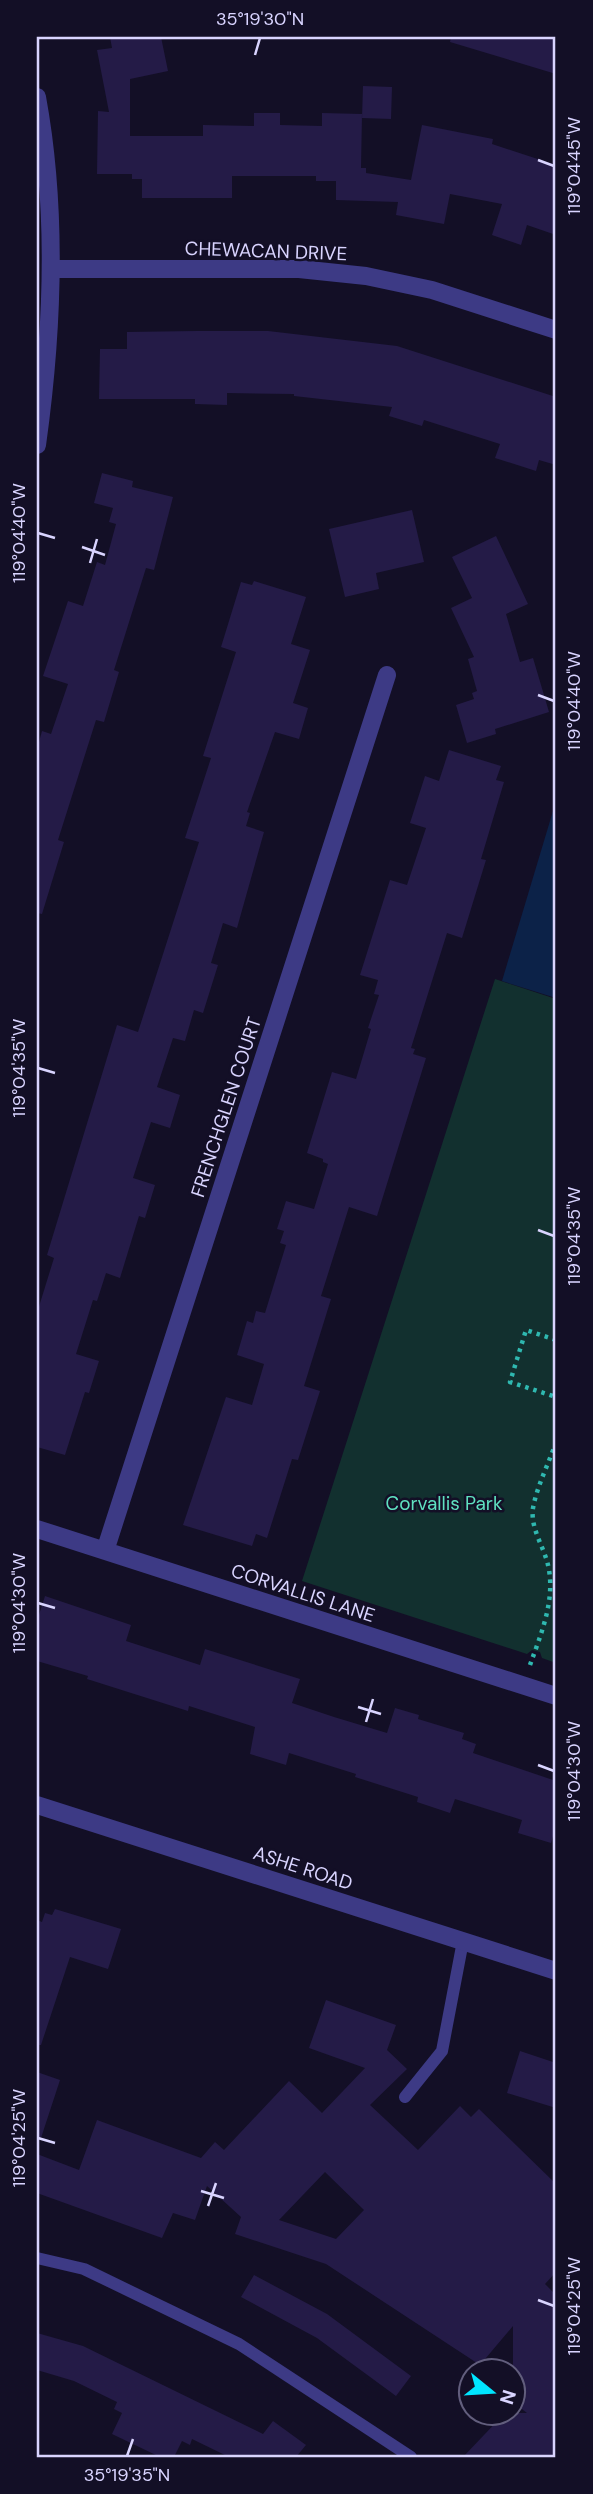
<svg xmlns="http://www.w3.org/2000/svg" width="593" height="2494" font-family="'DM Sans',sans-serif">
	<rect width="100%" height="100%" fill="#130f26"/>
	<!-- green -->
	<path fill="#12302f" d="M 495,979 L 556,999 L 556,1663 L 542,1658 L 540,1652 L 532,1650 L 527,1654 L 302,1581 Z"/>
	<!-- water -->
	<path fill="#0c2248" d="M 556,801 L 556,998 L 502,981 Z"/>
	<!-- building -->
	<path fill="#241b47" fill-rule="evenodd" d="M 110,37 L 161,37 L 168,71 L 130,79 L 130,136 L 203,136 L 203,125 L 254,126 L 254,113 L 280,113 L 280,125 L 322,126 L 322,113 L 362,114 L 361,168 L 366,168 L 366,173 L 411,180 L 422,125 L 493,139 L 492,144 L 556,165 L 556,235 L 527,225 L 521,245 L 492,235 L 502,204 L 450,194 L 444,224 L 396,215 L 398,202 L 336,200 L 336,181 L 316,181 L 316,176 L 232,176 L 232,198 L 142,198 L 142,179 L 132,179 L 132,174 L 97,174 L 98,111 L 109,112 L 97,50 L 112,48 Z
		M 451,37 L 556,37 L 556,74 L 450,42 Z
		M 363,86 L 392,87 L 391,119 L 362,118 Z
		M 196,331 L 268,331 L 397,346 L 556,397 L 556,465 L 539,460 L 536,471 L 495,458 L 500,444 L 424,420 L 422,426 L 389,416 L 392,407 L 294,396 L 294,394 L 227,393 L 227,405 L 195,404 L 195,399 L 99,399 L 100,349 L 127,349 L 127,332 Z
		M 102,473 L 133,481 L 132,487 L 173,497 L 154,570 L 146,568 L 114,670 L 119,672 L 104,722 L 96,720 L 58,840 L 64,842 L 42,914 L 37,913 L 37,749 L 42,731 L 51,734 L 68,684 L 43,676 L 68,601 L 83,606 L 97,562 L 105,565 L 116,524 L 109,522 L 113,508 L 94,503 Z
		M 412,510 L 424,562 L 376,573 L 379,589 L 345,597 L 329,529 Z
		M 496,536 L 528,604 L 506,614 L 520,662 L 533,658 L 549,712 L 495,729 L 496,734 L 467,743 L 456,705 L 474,699 L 472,693 L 477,691 L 468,659 L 474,657 L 451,608 L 472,598 L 452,557 Z
		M 254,581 L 306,597 L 291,644 L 310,650 L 293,703 L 308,708 L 299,739 L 275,732 L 247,812 L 250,813 L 246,826 L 264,832 L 237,928 L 223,923 L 211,963 L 218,965 L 203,1013 L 194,1010 L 185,1041 L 173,1038 L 157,1087 L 180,1095 L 170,1128 L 151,1122 L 133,1178 L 155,1185 L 145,1218 L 139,1216 L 120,1278 L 106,1273 L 97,1301 L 93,1300 L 76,1354 L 99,1361 L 89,1393 L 85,1392 L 65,1455 L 37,1447 L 37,1313 L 54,1258 L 47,1255 L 117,1025 L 138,1032 L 199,842 L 185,838 L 211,758 L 203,756 L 236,652 L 221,647 L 241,582 L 252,585 Z
		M 449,750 L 501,766 L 496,780 L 504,782 L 481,859 L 486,860 L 462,938 L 447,933 L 411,1048 L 415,1049 L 413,1054 L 426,1058 L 377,1216 L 349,1207 L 321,1296 L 331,1299 L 304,1386 L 320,1391 L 298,1460 L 292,1459 L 267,1538 L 256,1534 L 252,1546 L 183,1525 L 226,1397 L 252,1405 L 264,1364 L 237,1355 L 247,1321 L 253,1323 L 256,1311 L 265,1313 L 286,1245 L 280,1243 L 284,1231 L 277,1229 L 286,1201 L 314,1209 L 328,1164 L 323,1162 L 323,1159 L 307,1153 L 332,1072 L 356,1079 L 371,1029 L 368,1028 L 379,995 L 374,994 L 378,980 L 360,975 L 390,880 L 407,885 L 426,828 L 410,823 L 425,776 L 439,781 Z
		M 45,1596 L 131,1625 L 126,1641 L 200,1665 L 205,1649 L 300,1679 L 292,1703 L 334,1717 L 387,1733 L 395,1708 L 419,1715 L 418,1719 L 464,1733 L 462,1739 L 476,1744 L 473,1753 L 556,1781 L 556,1826 L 551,1843 L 518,1833 L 522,1820 L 455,1799 L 450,1813 L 417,1802 L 418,1797 L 355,1777 L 356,1774 L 289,1753 L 286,1765 L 250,1754 L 255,1727 L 189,1706 L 188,1711 L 87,1679 L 88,1676 L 37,1661 L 37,1621 Z
		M 55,1909 L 121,1929 L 108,1969 L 70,1957 L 41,2045 L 37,2045 L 37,1920 L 42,1922 L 45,1913 L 52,1915 Z
		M 326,2000 L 396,2025 L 387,2050 L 407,2069 L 370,2105 L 418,2150 L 460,2106 L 471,2117 L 479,2109 L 556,2184 L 556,2272 L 545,2284 L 556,2295 L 556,2457 L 463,2457 L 505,2413 L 527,2413 L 513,2402 L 513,2326 L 480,2365 L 326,2264 L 235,2234 L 241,2217 L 207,2186 L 195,2220 L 173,2213 L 162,2238 L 37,2193 L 37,2154 L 79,2170 L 97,2120 L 201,2158 L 215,2142 L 224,2150 L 289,2081 L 322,2113 L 365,2068 L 309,2048 ZM 325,2172 L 364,2210 L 336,2239 L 279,2220 Z
		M 520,2051 L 556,2063 L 556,2108 L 507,2093 Z
		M 37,2072 L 60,2080 L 41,2138 L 37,2137 Z
		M 254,2275 L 327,2314 L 411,2376 L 396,2396 L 317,2338 L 241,2297 Z
		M 37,2333 L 83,2346 L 263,2434 L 273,2421 L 306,2445 L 296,2457 L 229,2457 L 192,2439 L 190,2445 L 182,2441 L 174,2457 L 160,2457 L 112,2434 L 122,2413 L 114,2409 L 117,2402 L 74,2381 L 37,2370 Z"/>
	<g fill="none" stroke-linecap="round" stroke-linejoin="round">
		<!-- path -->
		<path stroke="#2fb8b0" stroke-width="4.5" stroke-dasharray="3.5 5" stroke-linecap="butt" d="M 556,1340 L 526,1330 L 510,1382 L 556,1397
			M 530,1665 C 541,1634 556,1599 548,1565 C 544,1547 530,1528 533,1508 C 537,1486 549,1463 556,1442"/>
		<!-- service -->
		<path stroke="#3d3a85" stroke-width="12" d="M 405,2097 L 442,2051 L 463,1941
			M 37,2258 L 84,2269 L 239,2344 L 411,2457"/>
		<!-- minor -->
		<path stroke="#3d3a85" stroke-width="18" d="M 37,97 C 58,212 53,330 37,445
			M 52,269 L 299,269 L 366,276 L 432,290 L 556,330
			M 37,1529 L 556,1696
			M 105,1551 L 387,675"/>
		<!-- tertiary -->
		<path stroke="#3d3a85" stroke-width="18" d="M 37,1805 L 556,1971"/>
	</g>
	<!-- ticks -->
	<path fill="none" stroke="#d9d4ff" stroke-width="2.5" d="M 255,55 L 260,38M 538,160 L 554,166M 38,533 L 55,538M 82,547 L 105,555M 90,563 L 97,539M 538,695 L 554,701M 38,1068 L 55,1073M 538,1230 L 554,1236M 38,1603 L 55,1608M 358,1707 L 381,1714M 366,1722 L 373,1699M 538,1765 L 554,1771M 38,2138 L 55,2143M 201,2191 L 224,2198M 208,2206 L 216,2183M 538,2300 L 554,2306M 127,2456 L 133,2439"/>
	<g text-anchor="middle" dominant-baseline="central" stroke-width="5" stroke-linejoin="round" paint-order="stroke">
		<!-- street labels -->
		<g font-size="19" fill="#d9d4ff" stroke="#130f26">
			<text transform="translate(266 251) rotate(2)">CHEWACAN DRIVE</text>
			<text transform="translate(226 1107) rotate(-72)">FRENCHGLEN COURT</text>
			<text transform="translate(303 1593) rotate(18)">CORVALLIS LANE</text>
			<text transform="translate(303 1868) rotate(18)">ASHE ROAD</text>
		</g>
		<!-- park labels -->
		<g font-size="19" fill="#5fe0c0" stroke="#130f26">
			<text x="444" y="1503">Corvallis Park</text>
		</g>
	</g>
	<!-- border -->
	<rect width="593" height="2494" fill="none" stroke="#130f26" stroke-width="77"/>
	<!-- north arrow -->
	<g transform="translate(492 2392) rotate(108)"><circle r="33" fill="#130f26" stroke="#625e7d" stroke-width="2"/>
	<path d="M0-5L12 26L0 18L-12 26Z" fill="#00e5ff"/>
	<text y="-10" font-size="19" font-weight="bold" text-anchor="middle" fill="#d9d4ff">N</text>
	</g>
	<rect x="38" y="38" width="516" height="2418" fill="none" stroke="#d9d4ff" stroke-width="2.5"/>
	<g font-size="18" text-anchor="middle" fill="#d9d4ff">
		<text x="260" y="25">35°19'30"N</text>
		<text transform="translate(574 166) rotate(-90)" y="6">119°04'45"W</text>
		<text transform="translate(19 533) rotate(-90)" y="6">119°04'40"W</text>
		<text transform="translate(574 701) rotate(-90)" y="6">119°04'40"W</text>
		<text transform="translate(19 1068) rotate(-90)" y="6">119°04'35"W</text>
		<text transform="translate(574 1236) rotate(-90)" y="6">119°04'35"W</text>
		<text transform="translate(19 1603) rotate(-90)" y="6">119°04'30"W</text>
		<text transform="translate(574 1771) rotate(-90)" y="6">119°04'30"W</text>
		<text transform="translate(19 2138) rotate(-90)" y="6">119°04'25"W</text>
		<text transform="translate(574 2306) rotate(-90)" y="6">119°04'25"W</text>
		<text x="127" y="2481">35°19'35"N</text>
	</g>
</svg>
